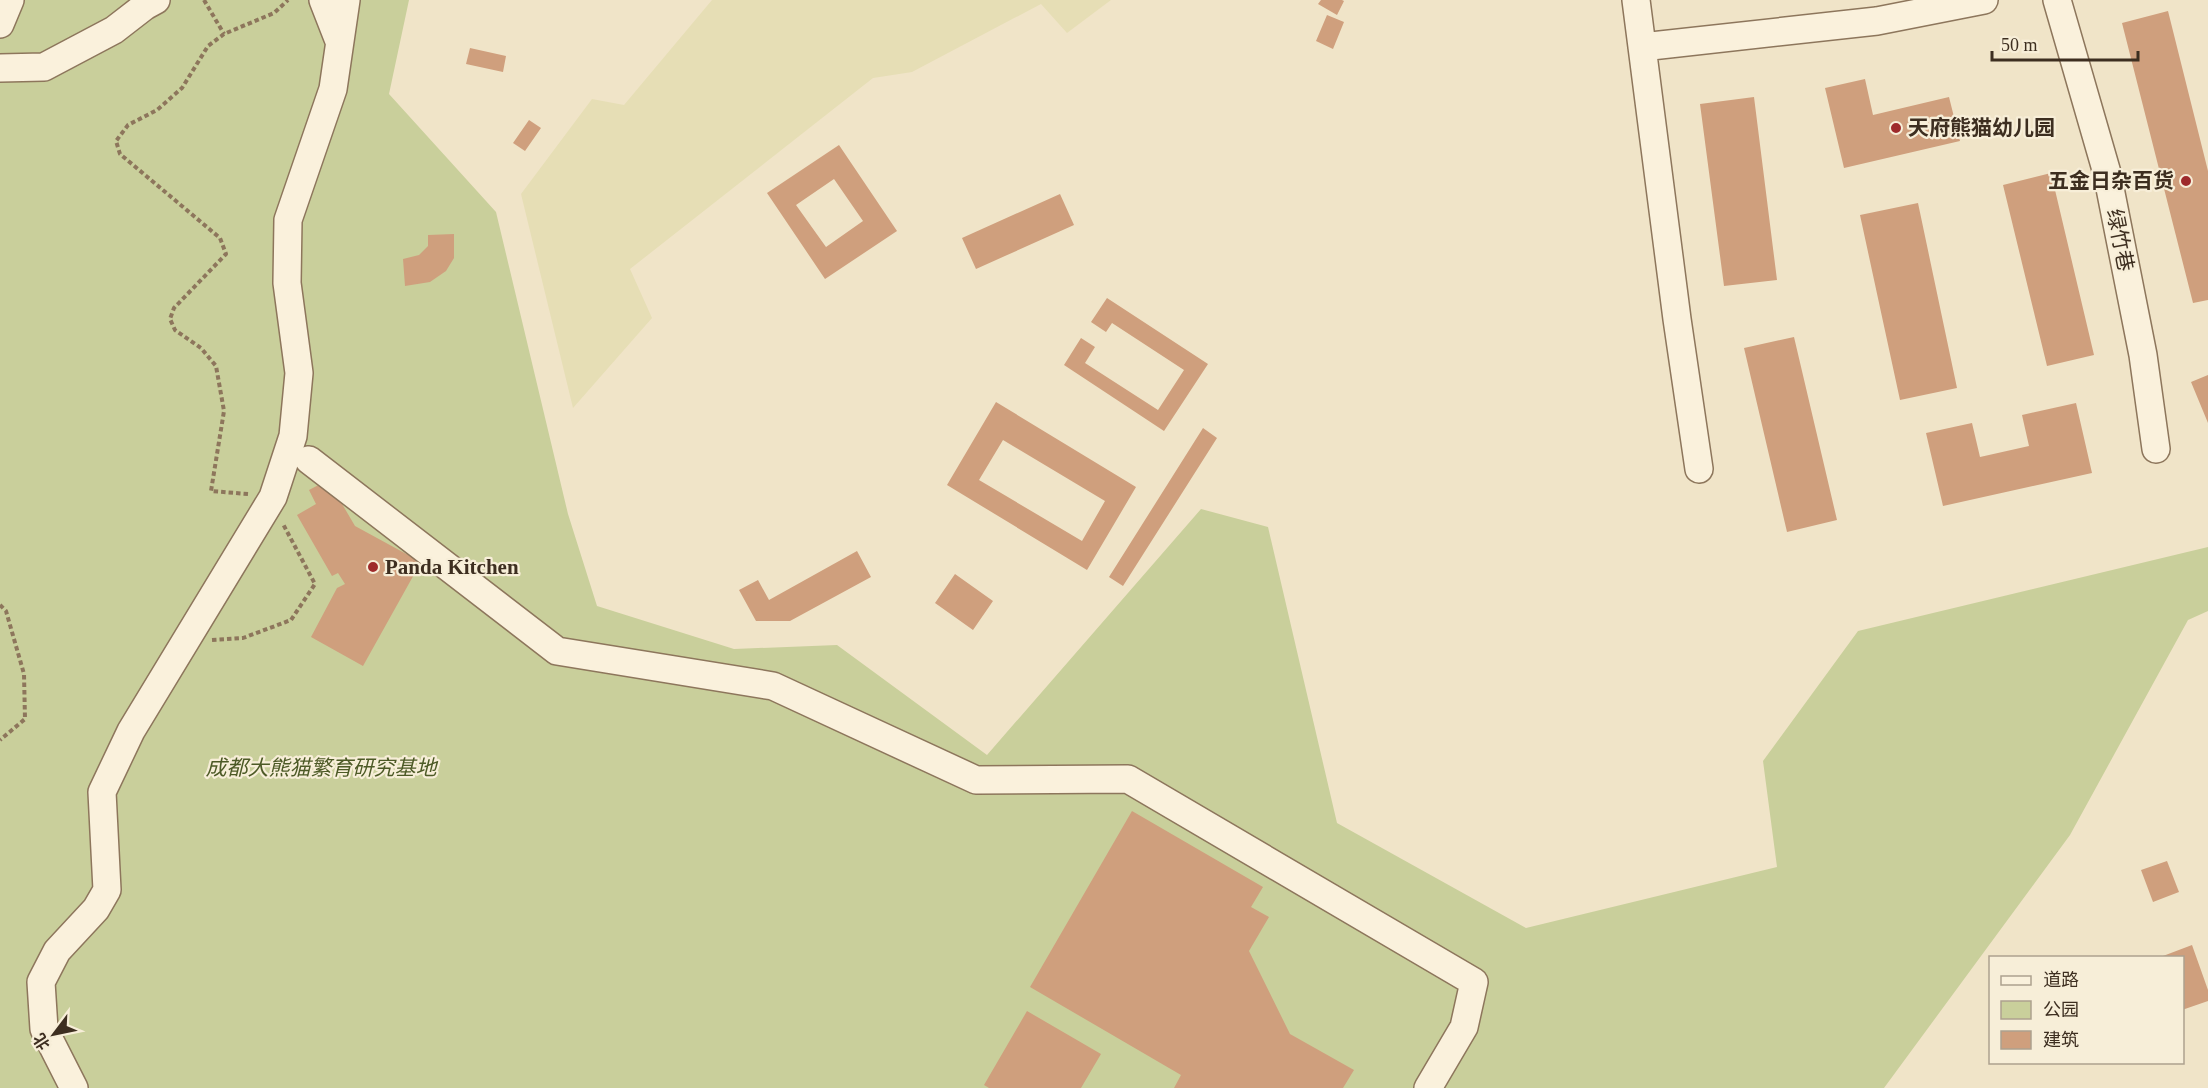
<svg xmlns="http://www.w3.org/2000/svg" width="2208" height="1088" font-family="'Times New Roman','Noto Sans SC',serif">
	<rect width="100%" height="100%" fill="#f0e4c8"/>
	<!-- farmland -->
	<path fill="#e6deb5" d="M 712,0 L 1111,0 L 1067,33 L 1041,4 L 912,72 L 873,78 L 630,269 L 652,318 L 573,408 L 521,194 L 592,99 L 624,105 Z"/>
	<!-- green -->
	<path fill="#c9cf9b" d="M 0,0 L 409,0 L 389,94 L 496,212 L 568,514 L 597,606 L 734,649 L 837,645 L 987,755 L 1201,509 L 1268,527 L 1337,823 L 1526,928 L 1777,867 L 1763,761 L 1858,631 L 2208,547 L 2208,611 L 2188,620 L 2070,835 L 1884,1088 L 0,1088 Z"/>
	<!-- building -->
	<path fill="#cf9f7d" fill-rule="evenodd" d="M 1321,0 L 1342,0 L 1344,1 L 1337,15 L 1318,4 Z
		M 2168,11 L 2208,171 L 2208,300 L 2193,303 L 2122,23 Z
		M 1327,15 L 1344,22 L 1333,49 L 1316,41 Z
		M 470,48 L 506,56 L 503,72 L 466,64 Z
		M 1865,79 L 1873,115 L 1949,97 L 1960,141 L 1844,168 L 1825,88 Z
		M 1754,97 L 1777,280 L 1724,286 L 1700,104 Z
		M 529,120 L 541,128 L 525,151 L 513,143 Z
		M 839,145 L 897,231 L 825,279 L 767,193 ZM 834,179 L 863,221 L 826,247 L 796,205 Z
		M 2051,173 L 2094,355 L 2047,366 L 2003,185 Z
		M 1060,194 L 1074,225 L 976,269 L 962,238 Z
		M 1918,203 L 1957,388 L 1900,400 L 1860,215 Z
		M 454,234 L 454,258 L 446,271 L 430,282 L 405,286 L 403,259 L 419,255 L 428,246 L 428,235 Z
		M 1107,298 L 1208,364 L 1164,431 L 1064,365 L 1081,338 L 1095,347 L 1085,363 L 1158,410 L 1184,370 L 1112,323 L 1106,332 L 1091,322 Z
		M 1794,337 L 1837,520 L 1787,532 L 1744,348 Z
		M 2208,375 L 2208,423 L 2191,382 Z
		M 996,402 L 1136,487 L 1087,570 L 947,485 ZM 1003,440 L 1105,501 L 1082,541 L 979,480 Z
		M 2076,403 L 2092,473 L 1943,506 L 1926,433 L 1972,423 L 1980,457 L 2029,446 L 2022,415 Z
		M 1203,428 L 1217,438 L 1123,586 L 1109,577 Z
		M 328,480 L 355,526 L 421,562 L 363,666 L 311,637 L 337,588 L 345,584 L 338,573 L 332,576 L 297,515 L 316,504 L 309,490 Z
		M 857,551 L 871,577 L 790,621 L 756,621 L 739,590 L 758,580 L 769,600 Z
		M 955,574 L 993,601 L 973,630 L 935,603 Z
		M 1132,811 L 1263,887 L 1251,907 L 1269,917 L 1249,951 L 1290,1034 L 1354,1070 L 1343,1088 L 1174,1088 L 1181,1075 L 1030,987 Z
		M 2167,861 L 2179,892 L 2153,902 L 2141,870 Z
		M 2192,945 L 2208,990 L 2208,1001 L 2182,1010 L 2182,958 L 2163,958 L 2163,956 Z
		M 1027,1011 L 1101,1054 L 1081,1088 L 989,1088 L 984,1085 Z"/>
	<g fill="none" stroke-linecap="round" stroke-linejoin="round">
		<defs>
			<path id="minor" d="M 323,0 L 339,41
				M 1636,0 L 1677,319 L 1699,469
				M 2057,0 L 2107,173 L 2143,355 L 2156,449
				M 0,24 L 10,0
				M 1642,47 L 1877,21 L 1984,0
				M 0,68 L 44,67 L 114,30 L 145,6 L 156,0
				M 309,460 L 557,651 L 773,686 L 976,780 L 1128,779 L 1474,982 L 1464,1027 L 1428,1088
				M 74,1088 L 44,1029 L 41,982 L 57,951 L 96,909 L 107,890 L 102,792 L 131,731 L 273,497 L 293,436 L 299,373 L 287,283 L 288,220 L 333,89 L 346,0"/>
		</defs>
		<!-- minor casing -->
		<use href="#minor" stroke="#8d765c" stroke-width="30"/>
		<!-- path -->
		<path stroke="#8d765c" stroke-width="4" stroke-dasharray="4.5 3" stroke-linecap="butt" d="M 204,0 L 224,34
			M 248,494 L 211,491 L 224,411 L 216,366 L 201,348 L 175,330 L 170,319 L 174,308 L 226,254 L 220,238 L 120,154 L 116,141 L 128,125 L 157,110 L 182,88 L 208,46 L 224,34 L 274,13 L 288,0
			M 0,605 L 6,611 L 24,674 L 25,719 L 0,740
			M 212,640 L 243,638 L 291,620 L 315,584 L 283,524"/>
		<!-- minor -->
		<use href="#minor" stroke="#faf1dc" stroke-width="27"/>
	</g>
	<!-- markers -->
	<g fill="#9e2a2b" stroke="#f7eed8" stroke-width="2">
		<circle cx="1896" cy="128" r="6"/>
		<circle cx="2186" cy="181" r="6"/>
		<circle cx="373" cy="567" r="6"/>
	</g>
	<g text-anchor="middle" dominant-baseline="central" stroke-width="4.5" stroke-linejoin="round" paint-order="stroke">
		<!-- poi labels -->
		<g font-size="21" font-weight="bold" fill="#3d2e20" stroke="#f7eed8" text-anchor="start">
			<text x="1908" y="128">天府熊猫幼儿园</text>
			<text x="2174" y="181" text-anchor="end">五金日杂百货</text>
			<text x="385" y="567">Panda Kitchen</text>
		</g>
		<!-- street labels -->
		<g font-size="21" fill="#3d2e20" stroke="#f7eed8">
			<text transform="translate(2120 240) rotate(79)">绿竹巷</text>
		</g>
		<!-- park labels -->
		<g font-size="21" font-style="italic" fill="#4d5a26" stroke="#f7eed8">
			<text x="321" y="768">成都大熊猫繁育研究基地</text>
		</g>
	</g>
	<!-- legend -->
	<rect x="1989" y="956" width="195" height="108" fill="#f7eed8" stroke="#ada18e" stroke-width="1.5"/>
	<rect x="2001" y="976" width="30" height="9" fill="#faf1dc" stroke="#ada18e" stroke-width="1.5"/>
	<text x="2043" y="986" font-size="18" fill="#3d2e20">道路</text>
	<rect x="2001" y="1001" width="30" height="18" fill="#c9cf9b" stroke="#ada18e" stroke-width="1.5"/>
	<text x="2043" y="1016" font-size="18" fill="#3d2e20">公园</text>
	<rect x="2001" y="1031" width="30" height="18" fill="#cf9f7d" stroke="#ada18e" stroke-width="1.5"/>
	<text x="2043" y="1046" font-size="18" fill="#3d2e20">建筑</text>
	<!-- north arrow -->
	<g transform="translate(54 1034) rotate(238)" stroke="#f7eed8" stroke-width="4.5" paint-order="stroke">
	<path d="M0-4.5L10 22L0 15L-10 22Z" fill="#3d2e20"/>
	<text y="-9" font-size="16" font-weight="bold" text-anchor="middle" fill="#3d2e20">北</text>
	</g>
	<!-- scale -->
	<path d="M1992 51v9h146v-9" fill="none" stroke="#3d2e20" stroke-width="3"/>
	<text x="2001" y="51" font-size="18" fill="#3d2e20" stroke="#f7eed8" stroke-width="4.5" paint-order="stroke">50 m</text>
</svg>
